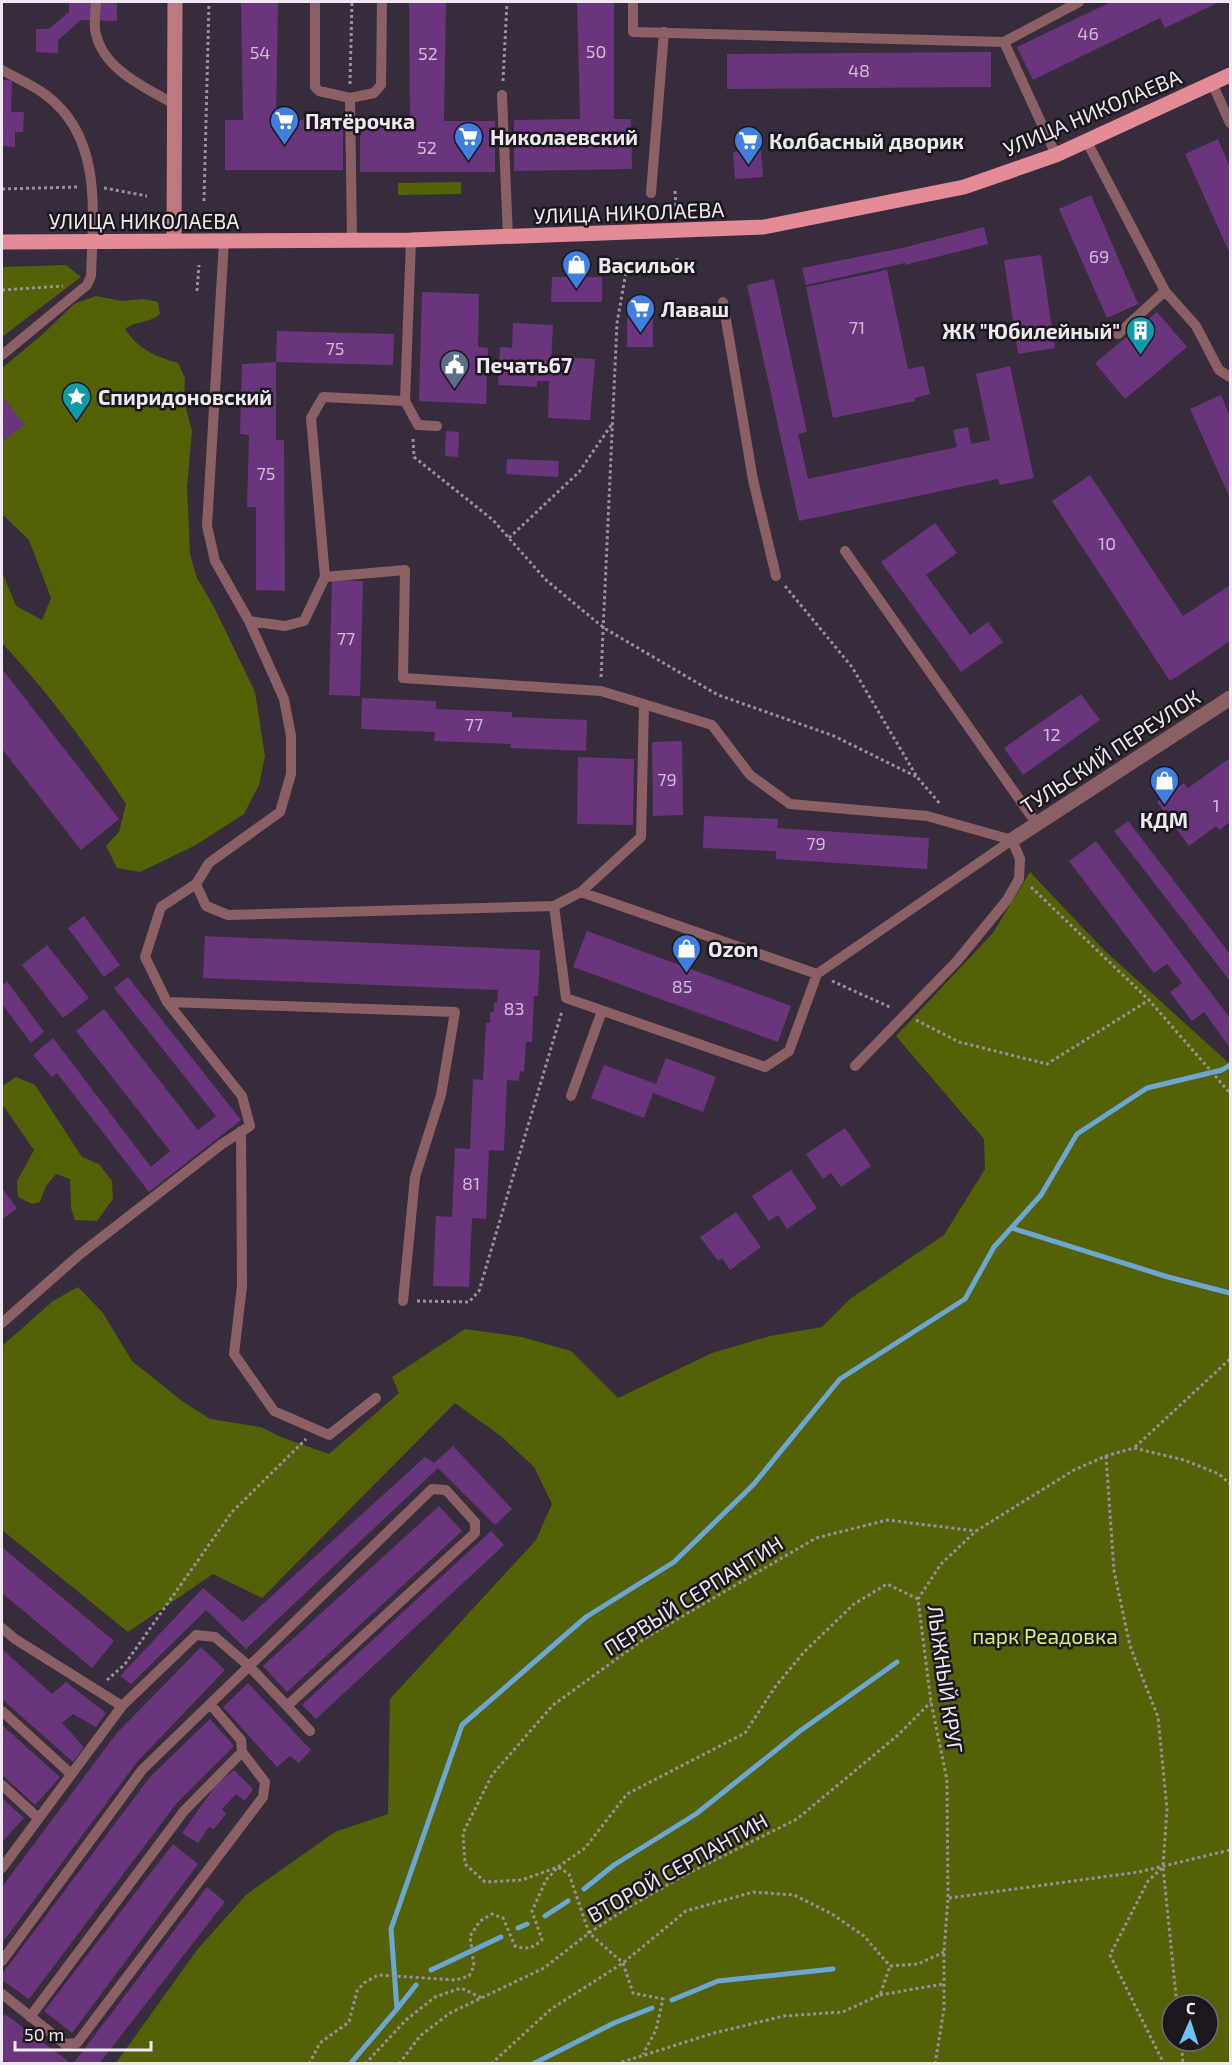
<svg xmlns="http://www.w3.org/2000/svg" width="1232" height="2065" font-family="'Exo 2',sans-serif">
	<rect width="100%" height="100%" fill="#372c3b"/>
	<!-- green -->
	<path fill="#556106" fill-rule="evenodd" d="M 461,182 L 461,194 L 398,195 L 398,183 Z
		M 66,265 L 81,277 L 2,337 L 2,267 Z
		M 96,296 L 122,301 L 143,299 L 158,302 L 160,314 C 149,324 136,320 125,329 C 139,350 155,356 178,363 L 185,378 L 184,401 L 192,431 L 187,487 L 190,554 L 197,578 L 214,607 L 255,692 L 265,756 L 259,785 L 244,814 L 196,845 L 140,872 L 117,868 L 106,846 L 119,832 L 126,804 C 89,748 48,692 2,643 L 2,572 L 16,606 L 42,620 L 51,598 L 29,540 L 2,514 L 2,368 L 42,335 L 74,304 Z
		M 1030,872 L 1105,951 L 1230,1064 L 1230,2063 L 116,2063 L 197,1950 L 247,1894 L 335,1832 L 388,1814 L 390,1699 L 536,1540 L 552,1504 L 534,1467 L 502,1437 L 455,1403 L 262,1598 L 213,1574 L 128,1632 L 2,1530 L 2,1346 L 53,1301 L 78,1287 L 103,1313 L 132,1361 L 182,1401 L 210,1419 L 261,1427 L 281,1437 L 329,1454 L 399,1393 L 392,1377 L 465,1329 L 522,1337 L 571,1351 L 618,1398 L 712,1353 L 770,1336 L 822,1327 L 850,1299 L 944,1235 L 985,1169 L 984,1139 L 896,1036 L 993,933 ZM 1172,2005 L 1208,2005 L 1208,2041 L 1172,2041 Z
		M 16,1077 L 35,1085 L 82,1157 L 99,1164 L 112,1181 L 113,1199 L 97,1221 L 75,1220 L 71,1208 L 70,1179 L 56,1174 L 46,1186 L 40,1202 L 32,1204 L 18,1197 L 17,1181 L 34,1150 L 2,1104 L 2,1086 Z"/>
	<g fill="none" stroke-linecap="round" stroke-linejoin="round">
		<!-- stream -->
		<path stroke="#6ba6d5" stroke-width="5" d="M 1012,1228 L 1168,1277 L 1230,1293
			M 584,1889 L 614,1865 L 696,1814 L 800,1731 L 897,1662
			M 545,1916 L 568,1901
			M 518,1928 L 527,1924
			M 431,1970 L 501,1937
			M 672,2000 L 718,1981 L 833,1969
			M 397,2009 L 416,1985
			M 350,2064 L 397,2009 L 391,1929 L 462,1725 L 586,1617 L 674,1562 L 753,1485 L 840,1379 L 965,1299 L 994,1247 L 1041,1195 L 1077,1134 L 1147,1088 L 1222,1070 L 1230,1065
			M 533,2064 L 614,2023 L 652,2008"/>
	</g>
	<!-- building -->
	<path fill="#6a357d" d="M 69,2 L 117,2 L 117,21 L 81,20 L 58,40 L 58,53 L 36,52 L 36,29 L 49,29 L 69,12 Z
		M 241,2 L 278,2 L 276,120 L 343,120 L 343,170 L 225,170 L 225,120 L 243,120 Z
		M 409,2 L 446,2 L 444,121 L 495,121 L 495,172 L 360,172 L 360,121 L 410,121 Z
		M 577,2 L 614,2 L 614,119 L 631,119 L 632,169 L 514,171 L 514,120 L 580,119 Z
		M 1111,2 L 1219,2 L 1165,28 L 1160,18 L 1033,80 L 1017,47 Z
		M 991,52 L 991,87 L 727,89 L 727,54 Z
		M 2,80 L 12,80 L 11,112 L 24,112 L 23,132 L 15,132 L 15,147 L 2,146 Z
		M 1218,139 L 1230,167 L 1230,254 L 1185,154 Z
		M 761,150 L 763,177 L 735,179 L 733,152 Z
		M 1091,195 L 1138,304 L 1107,318 L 1059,209 Z
		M 984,227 L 988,244 L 905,265 L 905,263 L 806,285 L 802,268 L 902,248 Z
		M 1041,255 L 1055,348 L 1018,354 L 1004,260 Z
		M 887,270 L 908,369 L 924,366 L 930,394 L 915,398 L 915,401 L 833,418 L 806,287 Z
		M 552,277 L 602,277 L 602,302 L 551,302 Z
		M 774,279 L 807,432 L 798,434 L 808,479 L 957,447 L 953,430 L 968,427 L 971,444 L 990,440 L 976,374 L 1010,366 L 1034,478 L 1000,485 L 998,479 L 799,521 L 747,285 Z
		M 422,292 L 479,294 L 478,347 L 488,348 L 486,404 L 419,401 Z
		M 1157,312 L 1187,347 L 1125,399 L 1095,363 Z
		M 627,318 L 653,318 L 653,347 L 627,347 Z
		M 513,323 L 553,325 L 551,362 L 556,362 L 556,357 L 595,359 L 590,420 L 548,418 L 549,381 L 537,381 L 537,387 L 498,385 L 500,347 L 512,348 Z
		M 277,331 L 394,334 L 393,365 L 276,362 Z
		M 276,362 L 276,440 L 284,440 L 285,591 L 256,590 L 256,507 L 247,507 L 249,435 L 240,434 L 242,364 Z
		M 1221,395 L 1230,417 L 1230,498 L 1190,409 Z
		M 4,398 L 24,425 L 2,442 L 2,400 Z
		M 446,431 L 459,432 L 458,457 L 445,456 Z
		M 507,459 L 559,461 L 558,477 L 506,474 Z
		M 1090,475 L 1183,616 L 1230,585 L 1230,641 L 1170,681 L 1052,501 Z
		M 935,523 L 957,553 L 926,575 L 970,635 L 988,622 L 1003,642 L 961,672 L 881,562 Z
		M 332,580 L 363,581 L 360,696 L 329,695 Z
		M 2,669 L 119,819 L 81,850 L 2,749 Z
		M 1081,694 L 1100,720 L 1023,775 L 1004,748 Z
		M 362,698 L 436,701 L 436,709 L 512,712 L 512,717 L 587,720 L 586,751 L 510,748 L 511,744 L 434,741 L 435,732 L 361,729 Z
		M 682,741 L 683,815 L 653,816 L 652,742 Z
		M 578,757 L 634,759 L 633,825 L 577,824 Z
		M 1230,758 L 1230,822 L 1219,830 L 1216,826 L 1189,846 L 1157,802 L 1184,783 L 1188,788 Z
		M 704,816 L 778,819 L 777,828 L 929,838 L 927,869 L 776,859 L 776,851 L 703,848 Z
		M 1128,821 L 1230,954 L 1230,981 L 1114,831 Z
		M 1096,841 L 1230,1018 L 1230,1048 L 1204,1012 L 1192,1021 L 1170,992 L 1182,983 L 1167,964 L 1154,973 L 1069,861 Z
		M 84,916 L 120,965 L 104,977 L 68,928 Z
		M 587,931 L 791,1006 L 778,1042 L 573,967 Z
		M 205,936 L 540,950 L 538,996 L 534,996 L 532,1042 L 526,1042 L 524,1072 L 520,1071 L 519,1081 L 507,1080 L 504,1151 L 489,1150 L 486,1219 L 472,1218 L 469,1287 L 433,1286 L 436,1216 L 452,1217 L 455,1148 L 470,1149 L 473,1079 L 483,1080 L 486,1023 L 490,1023 L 490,1012 L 494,1012 L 494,1002 L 497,1003 L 498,990 L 203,978 Z
		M 47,945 L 89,998 L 63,1018 L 22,965 Z
		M 128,977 L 241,1120 L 149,1192 L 57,1073 L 52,1077 L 33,1055 L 53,1038 L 151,1167 L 170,1151 L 76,1031 L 104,1009 L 198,1130 L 216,1116 L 114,988 Z
		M 7,981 L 44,1032 L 31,1043 L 2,1004 L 2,986 Z
		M 666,1058 L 716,1077 L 703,1112 L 653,1093 L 644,1118 L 591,1098 L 604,1065 L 656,1084 Z
		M 845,1128 L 871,1166 L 841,1187 L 831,1173 L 823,1179 L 806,1154 Z
		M 791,1170 L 817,1208 L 787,1229 L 778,1215 L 769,1221 L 752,1196 Z
		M 2,1188 L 17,1208 L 2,1220 Z
		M 736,1212 L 761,1247 L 730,1270 L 722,1258 L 718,1261 L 700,1237 Z
		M 453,1446 L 512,1509 L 495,1525 L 438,1468 L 246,1649 L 206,1610 L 131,1684 L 120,1676 L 203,1588 L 243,1622 L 425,1457 L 434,1463 Z
		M 439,1506 L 462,1531 L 287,1692 L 263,1666 Z
		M 491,1531 L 504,1545 L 316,1719 L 302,1705 Z
		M 2,1547 L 114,1641 L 92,1668 L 2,1593 Z
		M 201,1647 L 225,1670 L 137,1762 L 2,1943 L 2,1887 L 116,1734 Z
		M 2,1649 L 52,1694 L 66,1682 L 106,1713 L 96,1727 L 73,1714 L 62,1723 L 84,1747 L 73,1762 L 2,1699 Z
		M 248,1683 L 311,1750 L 299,1763 L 290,1756 L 277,1767 L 223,1707 Z
		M 210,1719 L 234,1746 L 176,1804 L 29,1999 L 2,1980 L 2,1974 L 150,1777 Z
		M 2,1725 L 60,1777 L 35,1805 L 2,1775 Z
		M 234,1770 L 253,1789 L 245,1801 L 236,1794 L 222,1809 L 226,1814 L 214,1829 L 209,1827 L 198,1843 L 182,1833 L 216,1785 Z
		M 2,1798 L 24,1818 L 2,1842 Z
		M 173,1844 L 198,1864 L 72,2033 L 44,2011 Z
		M 207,1887 L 225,1902 L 99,2064 L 73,2064 Z
		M 5,2014 L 72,2064 L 7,2064 L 2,2059 L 2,2018 Z"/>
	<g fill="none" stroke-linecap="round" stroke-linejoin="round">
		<!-- path -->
		<path stroke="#988f9b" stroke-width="3" stroke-dasharray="3 3" stroke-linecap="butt" d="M 503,81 L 507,2
			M 350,84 L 352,2
			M 104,188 L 147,196
			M 2,189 L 77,187
			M 675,191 L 676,207
			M 204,201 L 209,2
			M 677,273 L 677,258
			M 2,290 L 63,286
			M 197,291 L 199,265
			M 413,439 L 414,457 L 493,520 L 546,580 L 604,628 L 718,695 L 834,736 L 917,777
			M 509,538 L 579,472 L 612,424
			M 785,586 L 852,667 L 917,777 L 941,805
			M 601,677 L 617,323 L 626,272
			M 1031,887 L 1149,1000 L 1230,1093
			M 832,981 L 892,1008
			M 916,1020 L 959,1042 L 1047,1064 L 1149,1000
			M 417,1301 L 469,1302 L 479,1291 L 562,1011
			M 1135,1447 L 1230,1359
			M 1106,1456 L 1114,1571 L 1130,1646 L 1158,1717 L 1167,1809 L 1163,1867 L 1177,2005
			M 918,1599 L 887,1584 L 854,1604 L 804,1652 L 775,1687 L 745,1733 L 627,1794 L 585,1848 L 558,1867 L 522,1880 L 485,1882 L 465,1864 L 463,1833 L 492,1775 L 553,1705 L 647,1637 L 816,1538 L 887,1520 L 976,1531
			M 107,1680 L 125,1664 L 232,1512 L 306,1439
			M 1162,1868 L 1148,1881 L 1110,1955 L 1164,2064
			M 949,1898 L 1139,1872 L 1230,1850
			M 890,1966 L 918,1964 L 944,1952
			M 880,1995 L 943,1984
			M 1181,2041 L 1183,2064
			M 309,2064 L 320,2043 L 349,2022 L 357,1991 L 364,1983 L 378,1975 L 456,1980 L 469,1976 L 474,1966 L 470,1936 L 480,1921 L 492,1914 L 503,1918 L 515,1946 C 527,1950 533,1948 542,1940 L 532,1911 L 546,1880 L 558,1867 L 569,1874 L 589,1933 L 623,1963 L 633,1993 L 663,1999 L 656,2030 L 643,2054
			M 365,2064 L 406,2020 L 435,1997 L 461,1988 L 482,1998
			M 399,2064 L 420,2036 L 450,2013 L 544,1968 L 589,1933 L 624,1910 L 681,1877 L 797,1819 L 898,1735 L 931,1702
			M 491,2064 L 551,2009 L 623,1963 L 686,1911 L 753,1892 L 794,1895 L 832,1914 L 864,1936 L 890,1966
			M 616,2064 L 714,2033 L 784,2016 L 843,2012 L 880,1995 L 890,1966
			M 935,2064 L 944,2009 L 944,1952 L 948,1898 L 947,1780 L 931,1702 L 918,1599 L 941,1564 L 976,1531 L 1074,1470 L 1106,1456 L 1134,1448 L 1184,1460 L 1219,1474 L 1230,1484"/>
		<!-- lane -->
		<path stroke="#8b6065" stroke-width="10" d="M 96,2 C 96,11 93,25 96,34 C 104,70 146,88 174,104
			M 315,2 L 315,87 L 319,91 L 350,98
			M 633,2 L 633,32 L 1004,42
			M 2,70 C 16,78 33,85 46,95 C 103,138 93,212 91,276 L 87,285 L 2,355
			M 1212,83 L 1230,123
			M 502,95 L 508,238
			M 1087,142 L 1165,291 L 1196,326 L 1219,370 L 1230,377
			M 1056,155 L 1004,42 L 1079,2
			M 651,193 L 664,32
			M 352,240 L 350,98 L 374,93 L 381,85 L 382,2
			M 723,302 L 753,480 L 776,576
			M 1118,334 L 1165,291
			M 405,401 L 418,425 L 437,426
			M 845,551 L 1036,823
			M 325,577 L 311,418 L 323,397 L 405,401 L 411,240
			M 249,621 L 285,626 L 304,621 L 325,577 L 405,570 L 403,678 L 601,691 L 712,725 L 750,775 L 790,804 L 927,816 L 1012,840
			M 196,884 L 206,906 L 228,915 L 554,906 L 581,892 L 817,974 L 1012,840
			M 581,892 L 641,837 L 644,704
			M 554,906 L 566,998 L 765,1067 L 789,1051 L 817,974
			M 167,1002 L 455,1012 L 441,1095 L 415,1177 L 403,1301
			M 855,1066 L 957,961 L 1007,900 L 1019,879 L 1020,859 L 1012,840
			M 571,1096 L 602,1011
			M 241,1131 L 242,1286 L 234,1354 L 274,1411 L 329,1435 L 376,1398
			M 2,1323 L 79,1255 L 222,1144 L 250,1126 L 242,1096 L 167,1002 L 145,957 L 161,907 L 196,884 L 209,863 L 280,812 L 291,774 L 291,736 L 284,699 L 249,621 L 215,561 L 207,526 L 224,241
			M 2,1628 L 15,1639 L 122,1706
			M 2,1711 L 71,1774
			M 2,1785 L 38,1818
			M 2,1868 L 122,1706 L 196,1635 L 215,1637 L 249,1666 L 287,1706
			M 2,1961 L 142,1770 L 210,1704
			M 2,1994 L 65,2044 L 77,2043 L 263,1797 L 265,1782 L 242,1752
			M 30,2017 L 184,1811 L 242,1752 L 241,1740 L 210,1704 L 432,1489 L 446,1490 L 475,1522 L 475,1533 L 287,1706 L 310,1731"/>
		<!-- street -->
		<path stroke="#8b6065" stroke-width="15" d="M 1012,840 L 1230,698"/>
		<!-- secondary -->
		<path stroke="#bd7982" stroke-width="15" d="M 174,240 L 175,2"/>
		<!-- primary -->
		<path stroke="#e38c98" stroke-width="15" d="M 2,242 L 411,240 L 764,227 L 964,187 L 1056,155 L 1230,75"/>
	</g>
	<!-- icons -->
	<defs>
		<symbol id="supermarket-pin" viewBox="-11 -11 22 30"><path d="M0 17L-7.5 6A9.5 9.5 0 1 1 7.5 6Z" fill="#3f7fe0" stroke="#1c171d"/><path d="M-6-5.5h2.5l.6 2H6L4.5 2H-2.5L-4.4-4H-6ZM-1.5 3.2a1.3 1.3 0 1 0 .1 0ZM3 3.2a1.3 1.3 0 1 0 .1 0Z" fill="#fff"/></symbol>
		<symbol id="shop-pin" viewBox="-11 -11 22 30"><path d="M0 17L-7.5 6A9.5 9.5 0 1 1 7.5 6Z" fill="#3f7fe0" stroke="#1c171d"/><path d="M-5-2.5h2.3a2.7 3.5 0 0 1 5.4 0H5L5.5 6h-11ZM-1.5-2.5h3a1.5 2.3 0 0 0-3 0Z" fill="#fff"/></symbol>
		<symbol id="building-pin" viewBox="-11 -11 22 30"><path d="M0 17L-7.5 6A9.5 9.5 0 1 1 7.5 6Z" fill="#0f9aa8" stroke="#1c171d"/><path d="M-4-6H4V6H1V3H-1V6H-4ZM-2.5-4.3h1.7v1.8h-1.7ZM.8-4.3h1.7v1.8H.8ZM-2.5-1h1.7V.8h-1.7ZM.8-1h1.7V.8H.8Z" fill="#fff"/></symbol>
		<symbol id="civic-pin" viewBox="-11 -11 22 30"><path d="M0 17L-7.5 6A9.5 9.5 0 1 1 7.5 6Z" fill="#5c6f8a" stroke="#1c171d"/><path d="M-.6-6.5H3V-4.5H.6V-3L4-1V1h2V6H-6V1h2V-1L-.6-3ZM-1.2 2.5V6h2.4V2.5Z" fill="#fff"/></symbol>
		<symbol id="sight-pin" viewBox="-11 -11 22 30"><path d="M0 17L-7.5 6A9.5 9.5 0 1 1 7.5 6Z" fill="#0f9aa8" stroke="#1c171d"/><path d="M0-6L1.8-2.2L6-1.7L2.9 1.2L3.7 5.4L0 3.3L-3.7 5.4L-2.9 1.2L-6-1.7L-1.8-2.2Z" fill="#fff"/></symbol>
	</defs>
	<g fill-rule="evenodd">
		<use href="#supermarket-pin" x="268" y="104" width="33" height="45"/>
		<use href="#supermarket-pin" x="452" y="120" width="33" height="45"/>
		<use href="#supermarket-pin" x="732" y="124" width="33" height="45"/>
		<use href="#shop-pin" x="560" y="248" width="33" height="45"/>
		<use href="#supermarket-pin" x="624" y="292" width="33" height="45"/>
		<use href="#building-pin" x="1124" y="314" width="33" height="45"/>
		<use href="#civic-pin" x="438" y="348" width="33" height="45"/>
		<use href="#sight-pin" x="60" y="380" width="33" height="45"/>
		<use href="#shop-pin" x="1148" y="764" width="33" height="45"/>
		<use href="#shop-pin" x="670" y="932" width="33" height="45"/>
	</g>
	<g text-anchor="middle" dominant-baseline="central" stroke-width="5" stroke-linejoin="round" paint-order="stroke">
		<!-- number labels -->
		<g font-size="18" fill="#cebbd5">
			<text x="1088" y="33">46</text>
			<text x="596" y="51">50</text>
			<text x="260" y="52">54</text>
			<text x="428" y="53">52</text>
			<text x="859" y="70">48</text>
			<text x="427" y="147">52</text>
			<text x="1099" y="256">69</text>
			<text x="857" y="327">71</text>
			<text x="335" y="348">75</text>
			<text x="266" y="473">75</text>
			<text x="1107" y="543">10</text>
			<text x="346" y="638">77</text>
			<text x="474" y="724">77</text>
			<text x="1052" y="734">12</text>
			<text x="667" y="779">79</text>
			<text x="1216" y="805">1</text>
			<text x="816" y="843">79</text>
			<text x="682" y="986">85</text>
			<text x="514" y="1008">83</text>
			<text x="471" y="1183">81</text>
		</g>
		<!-- street labels -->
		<g font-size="21" fill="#efe8f2" stroke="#1c171d">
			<text transform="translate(1092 112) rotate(-23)">УЛИЦА НИКОЛАЕВА</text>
			<text transform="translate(629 212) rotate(-2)">УЛИЦА НИКОЛАЕВА</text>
			<text x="144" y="220">УЛИЦА НИКОЛАЕВА</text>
			<text transform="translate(1110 751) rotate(-33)">ТУЛЬСКИЙ ПЕРЕУЛОК</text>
			<text transform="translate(693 1595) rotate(-32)">ПЕРВЫЙ СЕРПАНТИН</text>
			<text transform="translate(946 1679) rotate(82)">ЛЫЖНЫЙ КРУГ</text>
			<text transform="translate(677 1867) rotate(-29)">ВТОРОЙ СЕРПАНТИН</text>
		</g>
		<!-- poi labels -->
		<g font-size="21" font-weight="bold" fill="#efe8f2" stroke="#1c171d" text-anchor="start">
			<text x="305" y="120">Пятёрочка</text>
			<text x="490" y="136">Николаевский</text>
			<text x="769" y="140">Колбасный дворик</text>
			<text x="598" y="264">Васильок</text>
			<text x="661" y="308">Лаваш</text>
			<text x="1120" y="330" text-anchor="end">ЖК "Юбилейный"</text>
			<text x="476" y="364">Печать67</text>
			<text x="98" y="396">Спиридоновский</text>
			<text x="1164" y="819" text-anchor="middle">КДМ</text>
			<text x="708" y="948">Ozon</text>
		</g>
		<!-- park labels -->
		<g font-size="21" fill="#d9f171" stroke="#1c171d">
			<text x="1045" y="1635">парк Реадовка</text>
		</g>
	</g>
	<!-- border -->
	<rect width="1232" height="2065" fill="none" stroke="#efe8f2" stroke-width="6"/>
	<!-- north arrow -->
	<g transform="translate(1190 2023) rotate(3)"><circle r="28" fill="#1c171d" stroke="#706b72" stroke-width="1.5"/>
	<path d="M0-4.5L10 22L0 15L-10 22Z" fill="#6cc3f2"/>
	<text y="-9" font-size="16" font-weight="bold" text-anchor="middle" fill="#efe8f2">С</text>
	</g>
	<!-- scale -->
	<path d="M15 2041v9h136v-9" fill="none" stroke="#efe8f2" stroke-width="3"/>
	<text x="24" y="2041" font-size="18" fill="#efe8f2" stroke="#1c171d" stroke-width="4.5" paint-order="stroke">50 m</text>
</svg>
